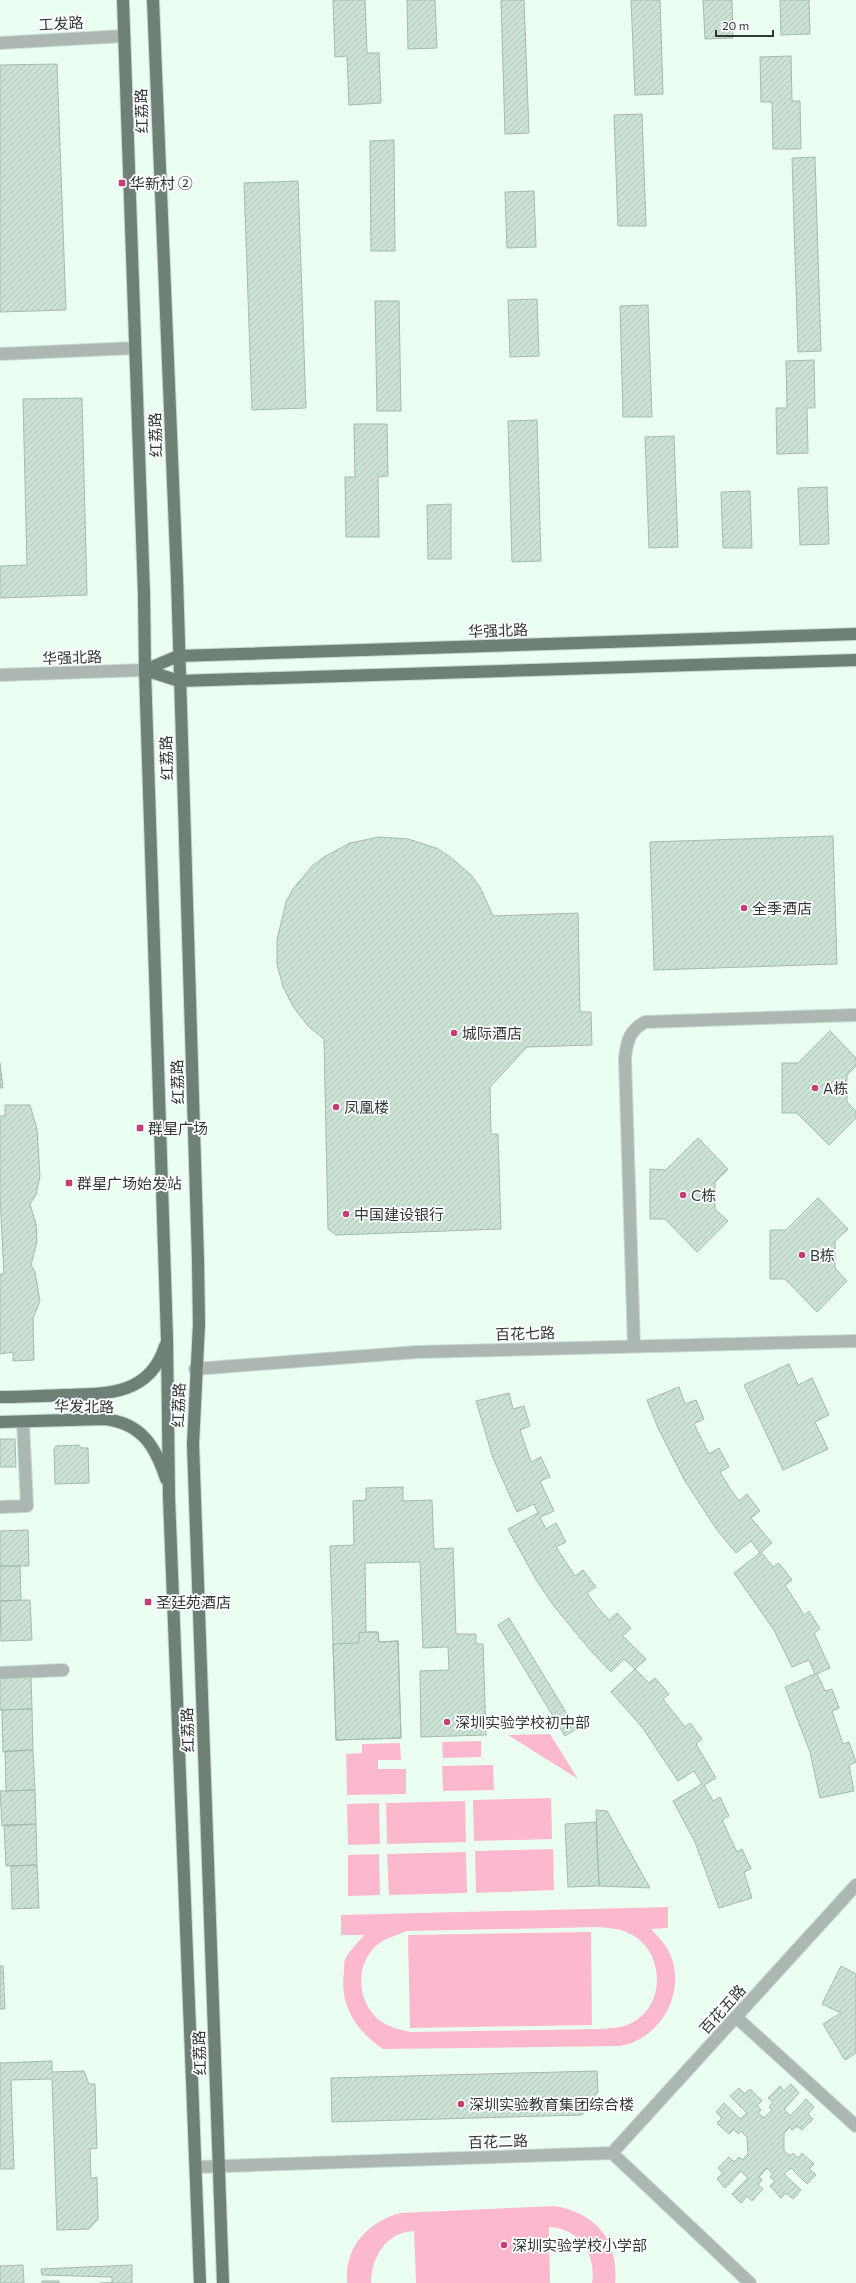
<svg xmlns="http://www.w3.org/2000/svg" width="856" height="2283" font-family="Commissioner,'Noto Sans SC',sans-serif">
	<defs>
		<pattern id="building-hatch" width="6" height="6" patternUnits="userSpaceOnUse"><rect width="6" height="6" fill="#cae3d4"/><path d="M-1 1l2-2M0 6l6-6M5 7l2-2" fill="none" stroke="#aec4b6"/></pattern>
	</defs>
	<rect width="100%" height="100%" fill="#ebfef2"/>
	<!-- green -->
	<path fill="#fcb9cd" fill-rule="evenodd" d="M 550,1734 L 578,1779 L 508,1735 Z
		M 481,1741 L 481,1757 L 443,1758 L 442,1742 Z
		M 400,1743 L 401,1760 L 378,1760 L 378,1769 L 406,1769 L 406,1794 L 347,1795 L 346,1754 L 362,1753 L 362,1744 Z
		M 493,1765 L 494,1790 L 443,1791 L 442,1766 Z
		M 551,1798 L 552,1839 L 474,1841 L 473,1800 Z
		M 465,1801 L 466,1842 L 387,1844 L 386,1803 Z
		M 379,1803 L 380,1844 L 348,1845 L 347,1804 Z
		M 553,1849 L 554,1890 L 476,1893 L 475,1851 Z
		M 466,1852 L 467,1893 L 389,1895 L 387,1854 Z
		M 379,1854 L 380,1895 L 348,1896 L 348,1855 Z
		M 668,1907 L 668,1928 L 651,1929 C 656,1935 663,1941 667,1948 C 686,1981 670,2025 636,2041 C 631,2044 624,2045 619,2046 L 383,2049 C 356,2031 339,2005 344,1972 C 344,1968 344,1963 345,1959 C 349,1951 359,1942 364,1935 L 341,1935 L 341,1915 ZM 598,1927 C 611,1928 623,1929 634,1936 C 665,1955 665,2007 631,2023 C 622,2028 611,2028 601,2029 L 411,2032 C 401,2030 391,2028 382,2022 C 357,2005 354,1966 376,1946 C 385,1938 397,1935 407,1931 Z
		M 591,1932 L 592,2025 L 410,2028 L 408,1935 Z
		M 555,2206 C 596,2213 619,2241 615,2283 L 592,2283 C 597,2254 578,2228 549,2227 L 550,2283 L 416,2283 L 414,2231 C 386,2232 371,2258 371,2283 L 347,2283 C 344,2247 368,2222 400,2213 Z"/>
	<!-- building -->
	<path fill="url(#building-hatch)" stroke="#a3bbad" d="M 333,0 L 365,0 L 367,53 L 379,53 L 381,103 L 349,105 L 347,56 L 335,57 Z
		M 407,0 L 435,0 L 437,48 L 408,49 Z
		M 501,0 L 524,0 L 529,133 L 505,134 Z
		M 631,0 L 660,0 L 663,94 L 635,95 Z
		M 703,0 L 732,0 L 733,38 L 705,39 Z
		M 780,0 L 809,0 L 810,34 L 781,35 Z
		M 791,56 L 792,101 L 800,101 L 801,149 L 773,149 L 772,102 L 761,102 L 760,57 Z
		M 57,64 L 66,310 L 0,312 L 0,65 Z
		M 642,114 L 646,226 L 618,226 L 614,115 Z
		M 394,140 L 395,251 L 371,251 L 370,141 Z
		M 815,157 L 821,351 L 798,352 L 792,158 Z
		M 298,181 L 306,408 L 252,410 L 244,183 Z
		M 534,191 L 536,247 L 507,248 L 505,192 Z
		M 537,299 L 539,356 L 510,357 L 508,300 Z
		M 375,301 L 399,301 L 401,411 L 377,411 Z
		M 648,305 L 652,417 L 623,417 L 620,306 Z
		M 814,360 L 815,408 L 807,408 L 808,453 L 777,454 L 776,408 L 787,408 L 786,361 Z
		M 82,398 L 87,595 L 0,598 L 0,566 L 27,565 L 23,399 Z
		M 537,420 L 541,561 L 512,562 L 508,421 Z
		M 354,424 L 387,424 L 388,476 L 378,477 L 379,537 L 346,537 L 345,477 L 355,477 Z
		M 674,436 L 678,547 L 649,548 L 645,437 Z
		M 827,487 L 829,544 L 800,545 L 798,488 Z
		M 750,491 L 752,548 L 723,548 L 721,492 Z
		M 451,504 L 451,559 L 428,559 L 427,505 Z
		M 833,836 L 837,964 L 654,970 L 650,842 Z
		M 379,837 L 408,839 L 436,848 L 449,856 L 471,875 L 480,887 L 493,916 L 578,913 L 580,1012 L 591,1012 L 592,1045 L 527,1047 L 490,1087 L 491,1134 L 498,1134 L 501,1229 L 336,1235 L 328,1229 L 324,1039 L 309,1027 L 294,1008 L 283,987 L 277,964 L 277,940 L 286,902 L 293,889 L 312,866 L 324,857 L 350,843 Z
		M 830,1031 L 856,1058 L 856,1066 L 847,1075 L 847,1102 L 856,1111 L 856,1118 L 829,1145 L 797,1113 L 782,1113 L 782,1063 L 798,1063 Z
		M 0,1063 L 3,1088 L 0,1088 Z
		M 5,1105 L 30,1105 L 37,1129 L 40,1176 L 36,1195 L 30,1204 L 36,1224 L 37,1242 L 31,1265 L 35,1272 L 40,1301 L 33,1318 L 34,1360 L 13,1361 L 13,1352 L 0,1354 L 0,1274 L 4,1274 L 0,1196 L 0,1116 L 5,1116 Z
		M 698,1138 L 728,1169 L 715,1182 L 715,1209 L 728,1221 L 697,1252 L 665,1219 L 650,1219 L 650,1169 L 666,1170 Z
		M 818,1198 L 848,1229 L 835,1241 L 835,1268 L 847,1281 L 817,1312 L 785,1279 L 770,1279 L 770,1230 L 786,1230 Z
		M 789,1364 L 798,1385 L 812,1378 L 829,1415 L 815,1422 L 828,1449 L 783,1470 L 744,1385 Z
		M 679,1387 L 685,1404 L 696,1400 L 704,1419 L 694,1424 L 709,1454 L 719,1448 L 729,1467 L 720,1472 L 729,1487 L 739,1501 L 747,1494 L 760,1511 L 751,1518 L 772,1543 L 761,1552 L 773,1567 L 779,1563 L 792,1580 L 785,1585 L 804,1615 L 809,1611 L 820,1629 L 814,1633 L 830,1668 L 817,1674 L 825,1691 L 832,1689 L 839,1708 L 832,1711 L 843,1744 L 849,1742 L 856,1762 L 849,1765 L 854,1791 L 820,1798 L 810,1752 L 785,1687 L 815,1674 L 809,1660 L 792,1667 L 774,1630 L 734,1573 L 760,1553 L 751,1541 L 736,1553 L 717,1530 L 685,1481 L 658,1428 L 647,1400 Z
		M 509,1393 L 513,1409 L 524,1406 L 530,1426 L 520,1430 L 531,1462 L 541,1457 L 550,1477 L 540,1481 L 554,1511 L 540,1517 L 546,1529 L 556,1523 L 566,1542 L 556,1547 L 575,1576 L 583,1570 L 596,1587 L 587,1593 L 597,1607 L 609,1620 L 617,1613 L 631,1628 L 623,1636 L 646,1659 L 635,1669 L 649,1683 L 655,1678 L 669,1694 L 663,1699 L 685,1727 L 690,1723 L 702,1739 L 696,1744 L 716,1778 L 704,1785 L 713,1801 L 720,1797 L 729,1816 L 722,1820 L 737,1852 L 742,1849 L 751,1869 L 744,1872 L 752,1898 L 719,1908 L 695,1842 L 673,1801 L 702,1784 L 694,1771 L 678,1781 L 642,1727 L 611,1692 L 635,1669 L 624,1659 L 611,1672 L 591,1651 L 553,1605 L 537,1581 L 508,1529 L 538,1513 L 534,1504 L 517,1512 L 493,1458 L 476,1401 Z
		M 0,1439 L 15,1439 L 16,1467 L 0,1467 Z
		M 79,1445 L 81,1448 L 88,1448 L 89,1483 L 55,1484 L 54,1449 L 56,1446 Z
		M 403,1487 L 403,1501 L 432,1500 L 434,1549 L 453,1548 L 456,1634 L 476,1634 L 476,1644 L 483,1644 L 486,1735 L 421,1737 L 420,1671 L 449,1670 L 448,1647 L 423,1648 L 420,1562 L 365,1563 L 366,1632 L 378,1632 L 379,1642 L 398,1641 L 401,1738 L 336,1740 L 330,1546 L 354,1545 L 353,1501 L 366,1500 L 366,1488 Z
		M 28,1530 L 29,1566 L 0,1566 L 0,1531 Z
		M 0,1566 L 20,1566 L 21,1600 L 0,1601 Z
		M 30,1600 L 32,1640 L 1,1641 L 0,1601 Z
		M 509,1618 L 576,1729 L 565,1736 L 498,1625 Z
		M 366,1632 L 378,1632 L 379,1642 L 398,1641 L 401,1738 L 336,1740 L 333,1644 L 359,1643 L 359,1633 Z
		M 31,1676 L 32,1709 L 0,1710 L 0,1677 Z
		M 32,1709 L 33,1750 L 3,1752 L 2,1710 Z
		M 33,1750 L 35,1790 L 6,1791 L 5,1751 Z
		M 35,1790 L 36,1824 L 2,1826 L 0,1791 Z
		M 596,1810 L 607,1811 L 650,1888 L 599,1886 Z
		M 596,1822 L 599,1886 L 568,1887 L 565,1824 Z
		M 36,1824 L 37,1865 L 6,1866 L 4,1825 Z
		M 37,1865 L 39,1908 L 12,1909 L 11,1866 Z
		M 0,1966 L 3,1966 L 5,2009 L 0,2009 Z
		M 841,1966 L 856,1974 L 856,2053 L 845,2060 L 823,2024 L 841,2013 L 822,2004 Z
		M 52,2061 L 52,2072 L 84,2071 L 89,2084 L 95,2084 L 97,2148 L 90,2149 L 91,2179 L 97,2177 L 98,2219 L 89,2229 L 57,2230 L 52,2079 L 11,2080 L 14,2169 L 0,2169 L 0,2063 Z
		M 597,2071 L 598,2092 L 582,2115 L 332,2122 L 331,2078 Z
		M 791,2084 L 799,2093 L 784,2109 L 790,2116 L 806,2099 L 814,2107 L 808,2114 L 813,2119 L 802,2130 L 797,2126 L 792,2130 L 790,2127 L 784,2133 L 784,2151 L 790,2156 L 793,2153 L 798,2158 L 802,2153 L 814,2164 L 809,2169 L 816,2175 L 807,2184 L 791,2168 L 784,2174 L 801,2190 L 793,2199 L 786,2193 L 781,2198 L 770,2186 L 775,2181 L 770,2177 L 773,2174 L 767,2168 L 759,2177 L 762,2180 L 758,2185 L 763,2189 L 752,2201 L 747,2196 L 741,2203 L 732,2194 L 748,2178 L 741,2171 L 725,2188 L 717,2179 L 723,2173 L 718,2168 L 729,2157 L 734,2162 L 739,2157 L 742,2160 L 748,2154 L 747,2137 L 741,2131 L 738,2134 L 734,2129 L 729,2134 L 717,2123 L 722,2118 L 716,2112 L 724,2103 L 740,2119 L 747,2113 L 730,2096 L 739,2088 L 745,2094 L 750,2089 L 762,2101 L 757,2105 L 761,2110 L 758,2113 L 764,2118 L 772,2110 L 769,2107 L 773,2102 L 768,2098 L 780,2086 L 784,2091 Z
		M 23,2265 L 24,2283 L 0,2283 L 0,2266 Z
		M 132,2265 L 132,2283 L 100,2283 L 112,2283 L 112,2277 L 42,2275 L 41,2269 Z
		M 42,2281 L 59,2281 L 59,2283 L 42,2283 Z"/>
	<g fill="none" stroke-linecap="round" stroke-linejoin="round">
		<defs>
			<path id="minor" d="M 0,43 L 124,36
				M 0,354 L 135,348
				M 0,675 L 145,670
				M 634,1346 L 625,1058 C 627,1041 629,1031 645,1022 L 856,1015
				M 195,1369 L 417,1352 L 856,1341
				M 0,1507 L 27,1506 L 23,1422
				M 0,1673 L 63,1670
				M 736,2017 L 856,2126
				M 612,2153 L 856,1885
				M 196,2167 L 612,2153 L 750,2283"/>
			<path id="major" d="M 123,0 L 144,594 L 145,670 L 167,1339 L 169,1497 L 200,2283
				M 153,0 L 177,578 L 198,1260 L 199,1324 L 193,1444 L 223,2283
				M 145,670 L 178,656 L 856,634
				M 145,670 L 179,681 L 856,660
				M 0,1397 C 21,1397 43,1396 64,1395 C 107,1394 150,1395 165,1346
				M 0,1422 L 104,1419 C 141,1423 155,1445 166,1479"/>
		</defs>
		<!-- minor casing -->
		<use href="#minor" stroke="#c9dad0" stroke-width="14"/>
		<!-- major casing -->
		<use href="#major" stroke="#c9dad0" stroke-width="14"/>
		<!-- minor -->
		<use href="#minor" stroke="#adb7b1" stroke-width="12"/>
		<!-- major -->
		<use href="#major" stroke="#6f8176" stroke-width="12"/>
	</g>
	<!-- markers -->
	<g fill="#c63c74" stroke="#fff" stroke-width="1.5">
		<rect x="118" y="179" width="8" height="8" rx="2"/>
		<circle cx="744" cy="908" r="4"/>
		<circle cx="454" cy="1033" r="4"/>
		<circle cx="815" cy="1088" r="4"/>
		<circle cx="336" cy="1107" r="4"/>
		<rect x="136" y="1124" width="8" height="8" rx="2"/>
		<rect x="65" y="1179" width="8" height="8" rx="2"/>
		<circle cx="683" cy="1195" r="4"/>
		<circle cx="346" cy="1214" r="4"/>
		<circle cx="802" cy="1255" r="4"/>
		<rect x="144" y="1598" width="8" height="8" rx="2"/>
		<circle cx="447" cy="1722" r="4"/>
		<circle cx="461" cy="2104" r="4"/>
		<circle cx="504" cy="2245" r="4"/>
	</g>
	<g text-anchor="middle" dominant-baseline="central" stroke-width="3.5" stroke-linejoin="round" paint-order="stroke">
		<!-- street labels -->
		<g font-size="15" fill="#2f3833" stroke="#fff">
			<text transform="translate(61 23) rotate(-3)">工发路</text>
			<text transform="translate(141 111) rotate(-92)">红荔路</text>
			<text transform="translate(155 435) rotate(-92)">红荔路</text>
			<text transform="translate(498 630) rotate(-2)">华强北路</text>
			<text transform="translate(72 657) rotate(-2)">华强北路</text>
			<text transform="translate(166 758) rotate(-92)">红荔路</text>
			<text transform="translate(177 1082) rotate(-92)">红荔路</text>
			<text transform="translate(525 1333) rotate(-2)">百花七路</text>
			<text transform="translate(178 1405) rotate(-88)">红荔路</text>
			<text transform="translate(84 1406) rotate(1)">华发北路</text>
			<text transform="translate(187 1730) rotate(-92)">红荔路</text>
			<text transform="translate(722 2009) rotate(-48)">百花五路</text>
			<text transform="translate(199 2053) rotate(-92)">红荔路</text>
			<text transform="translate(498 2141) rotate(-2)">百花二路</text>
		</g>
		<!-- poi labels -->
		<g font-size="15" fill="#2f3833" stroke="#fff" text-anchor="start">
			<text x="130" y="183">华新村 ②</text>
			<text x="752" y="908">全季酒店</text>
			<text x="462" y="1033">城际酒店</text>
			<text x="823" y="1088">A栋</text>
			<text x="344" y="1107">凤凰楼</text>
			<text x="148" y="1128">群星广场</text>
			<text x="77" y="1183">群星广场始发站</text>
			<text x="691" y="1195">C栋</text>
			<text x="354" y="1214">中国建设银行</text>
			<text x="810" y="1255">B栋</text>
			<text x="156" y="1602">圣廷苑酒店</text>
			<text x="455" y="1722">深圳实验学校初中部</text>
			<text x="469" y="2104">深圳实验教育集团综合楼</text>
			<text x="512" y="2245">深圳实验学校小学部</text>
		</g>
	</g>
	<!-- scale -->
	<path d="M716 30v6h57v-6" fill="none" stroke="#2f3833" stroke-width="2"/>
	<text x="722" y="30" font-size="12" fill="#2f3833" stroke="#ffffff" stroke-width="3" paint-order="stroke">20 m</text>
</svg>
